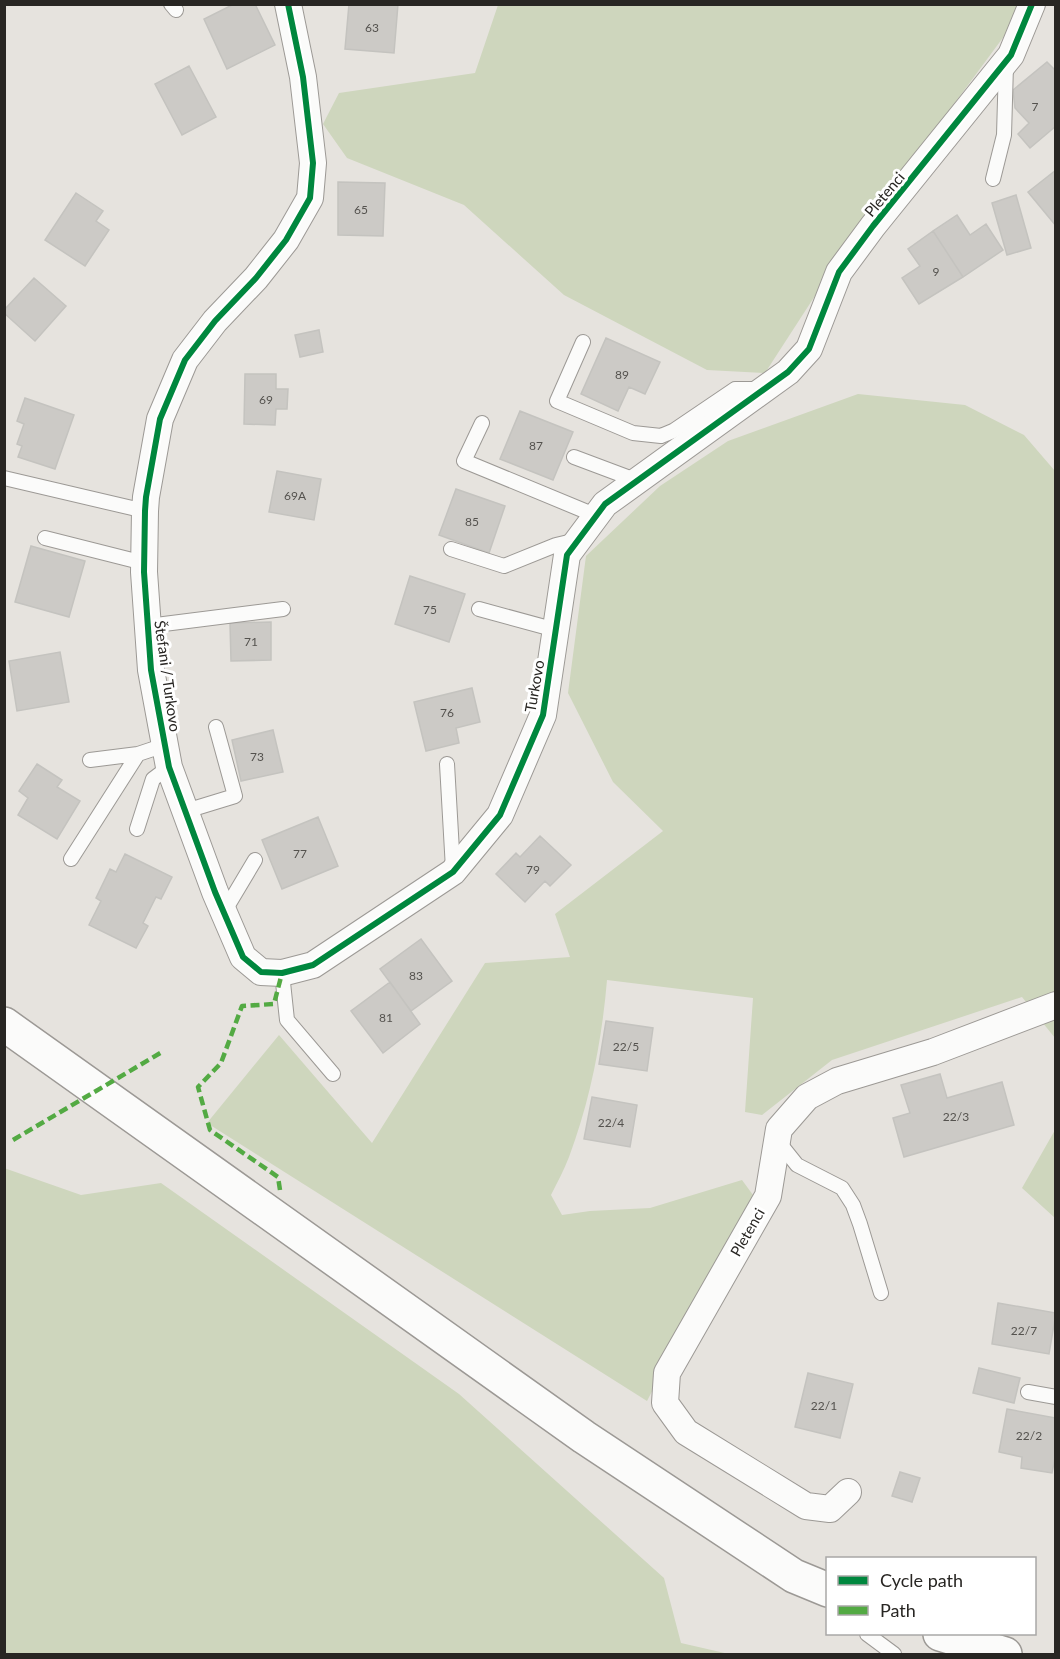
<svg xmlns="http://www.w3.org/2000/svg" width="1060" height="1659" font-family="Lato,sans-serif">
	<rect width="100%" height="100%" fill="#e6e3de"/>
	<!-- green -->
	<path fill="#ced6bd" d="M 498,5 L 1027,5 L 833,268 L 765,373 L 707,370 L 564,295 L 464,205 L 347,158 L 323,124 L 339,93 L 475,73 Z
		M 858,394 L 965,405 L 1024,435 L 1055,471 L 1055,1038 L 1022,997 L 832,1060 L 762,1115 L 745,1112 L 753,998 L 607,980 C 602,1040 590,1101 569,1157 C 564,1170 557,1183 551,1195 L 562,1215 L 590,1211 L 650,1208 L 742,1180 L 753,1195 L 647,1401 L 207,1123 L 279,1035 L 372,1143 L 485,963 L 570,957 L 555,914 L 663,831 L 613,782 L 568,693 L 586,556 L 660,486 L 728,441 Z
		M 1055,1130 L 1055,1218 L 1022,1188 Z
		M 4,1168 L 81,1195 L 161,1183 L 459,1394 L 664,1578 L 681,1643 L 729,1654 L 5,1654 Z"/>
	<!-- building -->
	<path fill="#cccac6" stroke="#c4c3bf" stroke-width="1.5" d="M 234,4 L 255,4 L 275,45 L 227,69 L 204,19 Z
		M 349,4 L 398,4 L 394,53 L 345,49 Z
		M 1047,62 L 1056,71 L 1056,126 L 1030,148 L 1018,134 L 1029,123 L 1015,108 L 1013,90 Z
		M 189,66 L 216,117 L 182,135 L 155,84 Z
		M 1056,170 L 1056,226 L 1028,192 Z
		M 338,182 L 385,183 L 383,236 L 338,235 Z
		M 76,193 L 103,211 L 96,221 L 109,230 L 85,266 L 45,240 Z
		M 1016,195 L 1031,248 L 1007,255 L 992,203 Z
		M 957,215 L 970,235 L 986,224 L 1003,250 L 963,277 L 933,231 Z
		M 933,231 L 963,277 L 919,304 L 902,278 L 920,266 L 908,249 Z
		M 34,278 L 66,306 L 35,341 L 4,313 L 4,310 Z
		M 319,330 L 323,352 L 300,357 L 295,335 Z
		M 606,338 L 660,362 L 645,394 L 629,387 L 618,411 L 581,394 Z
		M 245,374 L 276,374 L 276,389 L 288,389 L 287,409 L 276,409 L 275,425 L 244,424 Z
		M 25,398 L 74,415 L 55,469 L 18,457 L 22,446 L 17,444 L 24,424 L 17,421 Z
		M 520,411 L 573,432 L 553,480 L 500,459 Z
		M 277,471 L 321,479 L 314,520 L 269,512 Z
		M 456,489 L 505,506 L 489,553 L 439,535 Z
		M 31,546 L 85,561 L 69,617 L 15,602 Z
		M 410,576 L 465,594 L 449,642 L 395,624 Z
		M 271,622 L 271,660 L 231,661 L 230,623 Z
		M 60,652 L 69,702 L 17,711 L 9,661 Z
		M 472,688 L 480,722 L 456,728 L 459,743 L 426,751 L 414,702 Z
		M 273,730 L 283,772 L 241,781 L 232,740 Z
		M 37,764 L 62,780 L 57,787 L 80,801 L 57,839 L 18,815 L 28,798 L 19,791 Z
		M 318,817 L 338,866 L 282,889 L 262,840 Z
		M 540,836 L 571,865 L 550,886 L 545,881 L 525,902 L 496,874 L 516,853 L 520,857 Z
		M 125,854 L 172,877 L 161,899 L 156,897 L 143,923 L 148,926 L 136,948 L 89,925 L 101,901 L 96,898 L 110,869 L 116,872 Z
		M 421,939 L 452,981 L 411,1011 L 380,969 Z
		M 390,982 L 420,1024 L 383,1053 L 351,1011 Z
		M 606,1021 L 653,1028 L 647,1071 L 599,1064 Z
		M 940,1074 L 947,1098 L 1002,1082 L 1014,1125 L 904,1157 L 893,1118 L 910,1113 L 901,1085 Z
		M 592,1097 L 637,1105 L 630,1147 L 584,1139 Z
		M 998,1303 L 1056,1313 L 1049,1354 L 992,1344 Z
		M 979,1368 L 1020,1378 L 1014,1403 L 973,1393 Z
		M 808,1373 L 853,1384 L 840,1438 L 795,1427 Z
		M 1007,1409 L 1056,1418 L 1056,1453 L 1052,1473 L 1021,1468 L 1022,1457 L 999,1452 Z
		M 900,1472 L 920,1478 L 912,1502 L 892,1496 Z"/>
	<g fill="none" stroke-linecap="round" stroke-linejoin="round">
		<defs>
			<path id="service" d="M 171,4 L 176,10
				M 993,179 L 1004,135 L 1006,65
				M 583,342 L 557,401 L 633,433 L 661,436 L 673,431 L 735,389 L 761,389
				M 482,423 L 464,461 L 597,516
				M 574,457 L 638,481
				M 4,478 L 145,511
				M 45,538 L 144,563
				M 451,549 L 504,566 L 556,545 L 577,540
				M 479,609 L 556,630
				M 148,626 L 283,609
				M 90,760 L 138,754
				M 447,764 L 453,869
				M 186,811 L 235,796 L 216,727
				M 137,829 L 153,779 L 169,767
				M 71,859 L 138,754 L 165,745
				M 224,912 L 255,860
				M 282,973 L 287,1020 L 333,1074
				M 777,1140 L 797,1165 L 842,1188 L 853,1205 L 860,1224 L 881,1293
				M 1028,1392 L 1056,1397
				M 867,1634 L 894,1654"/>
			<path id="minor" d="M 288,4 L 303,77 L 313,163 L 310,198 L 286,240 L 256,278 L 215,321 L 185,360 L 160,419 L 146,497 L 145,511 L 144,572 L 151,670 L 169,767 L 215,892 L 243,957 L 261,972 L 282,973 L 313,965 L 453,872 L 500,815 L 543,715 L 567,555 L 605,504 L 788,372 L 809,349 L 839,272 L 873,226 L 1011,55 L 1032,4
				M 848,1492 L 830,1509 L 806,1506 L 686,1432 L 665,1403 L 667,1373 L 768,1196 L 779,1129 L 807,1097 L 837,1081 L 933,1052 L 1056,1005"/>
			<path id="secondary" d="M 4,1024 L 584,1437 L 794,1576 L 828,1590
				M 940,1634 L 1005,1654"/>
		</defs>
		<!-- service casing -->
		<use href="#service" stroke="#9c9995" stroke-width="16"/>
		<!-- minor casing -->
		<use href="#minor" stroke="#9c9995" stroke-width="28"/>
		<!-- secondary casing -->
		<use href="#secondary" stroke="#9c9995" stroke-width="36"/>
		<!-- service -->
		<use href="#service" stroke="#fbfbfa" stroke-width="14"/>
		<!-- minor -->
		<use href="#minor" stroke="#fbfbfa" stroke-width="26"/>
		<!-- secondary -->
		<use href="#secondary" stroke="#fbfbfa" stroke-width="33"/>
		<!-- quiet -->
		<path stroke="#53aa43" stroke-width="4.5" stroke-dasharray="9 4.5" stroke-linecap="butt" d="M 13,1140 L 162,1052
			M 280,1190 L 278,1177 L 210,1130 L 198,1087 L 221,1063 L 242,1006 L 274,1004 L 282,973"/>
		<defs>
			<path id="cycleway" d="M 288,4 L 303,77 L 313,163 L 310,198 L 286,240 L 256,278 L 215,321 L 185,360 L 160,419 L 146,497 L 145,511 L 144,572 L 151,670 L 169,767 L 215,892 L 243,957 L 261,972 L 282,973 L 313,965 L 453,872 L 500,815 L 543,715 L 567,555 L 605,504 L 788,372 L 809,349 L 839,272 L 873,226 L 1011,55 L 1032,4"/>
		</defs>
		<!-- cycleway casing -->
		<use href="#cycleway" stroke="#fff" stroke-width="10"/>
		<!-- cycleway -->
		<use href="#cycleway" stroke="#00873e" stroke-width="6"/>
	</g>
	<g text-anchor="middle" dominant-baseline="central" stroke-width="6" stroke-linejoin="round" paint-order="stroke">
		<!-- number labels -->
		<g font-size="12" fill="#54524e">
			<text x="372" y="27">63</text>
			<text x="1035" y="106">7</text>
			<text x="361" y="209">65</text>
			<text x="936" y="271">9</text>
			<text x="622" y="374">89</text>
			<text x="266" y="399">69</text>
			<text x="536" y="445">87</text>
			<text x="295" y="495">69A</text>
			<text x="472" y="521">85</text>
			<text x="430" y="609">75</text>
			<text x="251" y="641">71</text>
			<text x="447" y="712">76</text>
			<text x="257" y="756">73</text>
			<text x="300" y="853">77</text>
			<text x="533" y="869">79</text>
			<text x="416" y="975">83</text>
			<text x="386" y="1017">81</text>
			<text x="626" y="1046">22/5</text>
			<text x="956" y="1116">22/3</text>
			<text x="611" y="1122">22/4</text>
			<text x="1024" y="1330">22/7</text>
			<text x="824" y="1405">22/1</text>
			<text x="1029" y="1435">22/2</text>
		</g>
		<!-- street labels -->
		<g font-size="15" fill="#282623" stroke="#fff">
			<text transform="translate(884 194) rotate(-50)">Pletenci</text>
			<text transform="translate(168 676) rotate(82)">Štefani / Turkovo</text>
			<text transform="translate(534 686) rotate(-80)">Turkovo</text>
			<text transform="translate(747 1232) rotate(-60)">Pletenci</text>
		</g>
	</g>
	<!-- border -->
	<rect width="1060" height="1659" fill="none" stroke="#282623" stroke-width="12"/>
	<!-- legend -->
	<rect x="826" y="1557" width="210" height="78" fill="#ffffff" stroke="#a9a8a7" stroke-width="1.5"/>
	<rect x="838" y="1576" width="30" height="9" fill="#00873e" stroke="#a9a8a7" stroke-width="1.5"/>
	<text x="880" y="1587" font-size="18" fill="#282623">Cycle path</text>
	<rect x="838" y="1606" width="30" height="9" fill="#53aa43" stroke="#a9a8a7" stroke-width="1.5"/>
	<text x="880" y="1617" font-size="18" fill="#282623">Path</text>
</svg>
